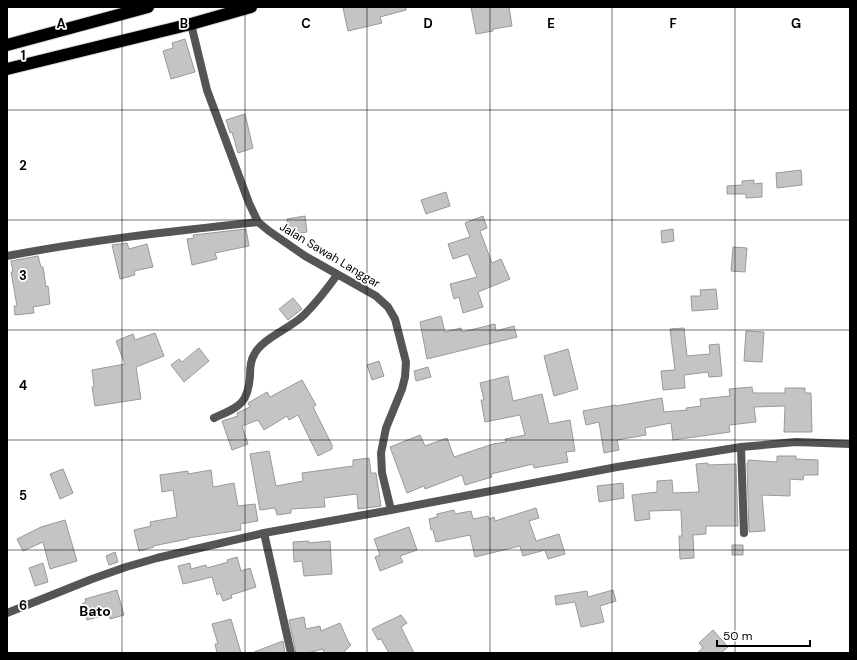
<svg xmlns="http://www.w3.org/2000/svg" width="857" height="660" font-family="'DM Sans',sans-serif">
	<rect width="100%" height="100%" fill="#fff"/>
	<!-- building -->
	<path fill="#c4c4c4" stroke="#999" d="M 348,7 L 406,7 L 406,10 L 380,17 L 382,23 L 348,31 L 343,8 Z
		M 471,7 L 509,7 L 512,26 L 493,29 L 493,31 L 476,34 Z
		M 185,39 L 195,72 L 171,79 L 163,51 L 173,48 L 172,43 Z
		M 245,114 L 253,148 L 238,153 L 232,132 L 230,133 L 226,120 Z
		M 801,170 L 802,185 L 777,188 L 776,173 Z
		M 754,180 L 754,184 L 762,183 L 762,197 L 746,198 L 746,194 L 727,194 L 727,186 L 742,185 L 742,181 Z
		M 446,192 L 450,206 L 426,214 L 421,200 Z
		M 305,216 L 307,232 L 289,235 L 287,219 Z
		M 483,216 L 487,228 L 480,231 L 492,263 L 501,259 L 510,279 L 478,292 L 483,307 L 463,313 L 459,297 L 454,299 L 450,284 L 477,277 L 468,254 L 453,259 L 448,244 L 470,237 L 465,223 Z
		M 246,229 L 249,246 L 215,253 L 217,259 L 192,265 L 187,239 L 194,238 L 193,235 Z
		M 673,229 L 674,241 L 662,243 L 661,231 Z
		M 127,243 L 129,249 L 147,244 L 153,267 L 134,271 L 135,275 L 120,279 L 112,245 Z
		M 733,247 L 747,248 L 745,272 L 731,271 Z
		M 38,256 L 41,267 L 43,267 L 46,287 L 48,286 L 50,304 L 33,307 L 34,313 L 15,315 L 14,306 L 17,306 L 11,272 L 13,272 L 11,261 Z
		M 716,289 L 718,309 L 692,311 L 691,296 L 701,296 L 700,290 Z
		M 293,298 L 302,309 L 288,320 L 279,309 Z
		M 441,316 L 445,332 L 461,328 L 462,332 L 495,324 L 496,331 L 514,326 L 517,337 L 427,359 L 420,322 Z
		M 684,328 L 687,356 L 710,354 L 709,345 L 719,344 L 722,376 L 709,377 L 708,372 L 684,375 L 685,388 L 663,390 L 661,371 L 675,370 L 670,329 Z
		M 746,331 L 764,332 L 762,362 L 744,361 Z
		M 155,333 L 164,356 L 136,367 L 141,399 L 95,406 L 92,387 L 94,386 L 92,370 L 125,364 L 116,341 L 133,334 L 135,340 Z
		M 199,348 L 209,361 L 184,382 L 171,365 L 179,359 L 182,362 Z
		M 568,349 L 578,389 L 554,396 L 544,356 Z
		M 379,361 L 384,376 L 372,380 L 367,365 Z
		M 428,367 L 431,377 L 416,381 L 414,371 Z
		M 508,376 L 513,401 L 542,394 L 549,424 L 570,420 L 575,451 L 566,452 L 568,462 L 534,468 L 533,464 L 491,474 L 492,477 L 465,485 L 462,475 L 425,489 L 424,486 L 407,493 L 390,447 L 420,435 L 425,446 L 447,438 L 454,457 L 493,444 L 506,442 L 505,439 L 525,435 L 520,415 L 485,422 L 481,400 L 484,400 L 480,383 Z
		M 302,380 L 316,405 L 313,407 L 332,445 L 332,449 L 318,456 L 298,415 L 289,420 L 287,416 L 264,430 L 258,420 L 242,426 L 248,444 L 232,450 L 222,421 L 238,416 L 237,413 L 250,407 L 248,403 L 267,392 L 270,397 Z
		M 752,387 L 753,393 L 785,393 L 785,388 L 805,388 L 805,393 L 811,393 L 812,432 L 784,432 L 785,406 L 754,407 L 756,422 L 729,425 L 730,432 L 673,440 L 671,423 L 645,428 L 646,435 L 617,440 L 619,450 L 604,453 L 599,422 L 586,425 L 583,411 L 616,405 L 616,406 L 662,398 L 664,412 L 687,410 L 686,408 L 701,406 L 700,399 L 730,396 L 729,389 Z
		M 269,451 L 276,486 L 303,481 L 302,473 L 353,466 L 353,460 L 369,458 L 371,473 L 376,473 L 381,506 L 358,509 L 357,494 L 324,498 L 325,507 L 291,509 L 291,513 L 277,515 L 275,508 L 260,510 L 250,454 Z
		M 777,456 L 796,456 L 796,459 L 818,460 L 818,475 L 804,475 L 803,480 L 790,479 L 790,496 L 762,495 L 765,531 L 749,532 L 747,463 L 748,463 L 748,460 L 777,462 Z
		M 708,463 L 708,465 L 736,464 L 738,526 L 706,526 L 706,534 L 693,535 L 694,558 L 680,559 L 679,536 L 682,536 L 681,510 L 649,511 L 650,519 L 635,521 L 632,495 L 657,492 L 657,481 L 672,480 L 673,493 L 699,492 L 696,464 Z
		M 63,469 L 73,493 L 60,499 L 50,474 Z
		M 211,470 L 213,487 L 234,483 L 238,506 L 255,504 L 258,521 L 240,524 L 241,530 L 188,538 L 188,539 L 153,546 L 154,547 L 139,551 L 134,530 L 151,526 L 150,522 L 177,517 L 173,490 L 162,492 L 160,475 L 188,471 L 188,474 Z
		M 623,483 L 624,498 L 599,502 L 597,486 Z
		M 536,508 L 539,518 L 529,521 L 536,541 L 559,534 L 565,554 L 548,559 L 545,550 L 523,556 L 520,546 L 475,557 L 470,535 L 436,542 L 433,530 L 431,530 L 429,519 L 437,517 L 437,514 L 454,510 L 455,514 L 471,511 L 473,519 L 488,516 L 489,519 L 494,517 L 495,521 Z
		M 65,520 L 77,561 L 50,569 L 43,542 L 23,551 L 17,539 L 41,527 Z
		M 409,527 L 417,550 L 400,556 L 403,562 L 380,571 L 375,557 L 380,555 L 374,539 Z
		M 309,541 L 309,543 L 330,541 L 332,574 L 304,576 L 302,561 L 294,562 L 293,542 Z
		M 732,545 L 743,545 L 743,555 L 732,555 Z
		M 115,552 L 118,562 L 109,565 L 106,556 Z
		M 237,557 L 241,571 L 250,568 L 256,587 L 231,595 L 232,598 L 223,601 L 220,593 L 217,595 L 212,577 L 183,584 L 178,566 L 190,563 L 191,569 L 206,565 L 207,568 L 228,562 L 227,560 Z
		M 43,563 L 48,582 L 35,586 L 29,568 Z
		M 117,590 L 124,615 L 110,619 L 109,614 L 87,620 L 82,604 L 86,602 L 85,599 Z
		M 613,590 L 616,601 L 600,606 L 604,622 L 581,627 L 575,602 L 556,605 L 555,596 L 587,591 L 588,597 Z
		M 401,615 L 407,623 L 401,627 L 414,653 L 389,653 L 381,639 L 378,640 L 372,629 Z
		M 304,617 L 306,629 L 320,626 L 321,631 L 340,623 L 348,641 L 351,645 L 343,653 L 324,653 L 323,649 L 307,653 L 296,653 L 289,620 Z
		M 231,619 L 241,653 L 217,653 L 215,644 L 218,644 L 212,624 Z
		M 713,630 L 728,647 L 721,653 L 697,653 L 703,648 L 699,643 Z
		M 283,641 L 285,653 L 255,653 L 254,652 Z"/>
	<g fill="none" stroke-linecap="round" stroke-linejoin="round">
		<defs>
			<path id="highway" d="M 7,45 L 148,7
				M 7,69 L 191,24 L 251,7"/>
		</defs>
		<!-- highway casing -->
		<use href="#highway" stroke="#dbdbdb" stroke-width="14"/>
		<!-- street -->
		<path stroke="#555" stroke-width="8" d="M 191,24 L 207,90 L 249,203 L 258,222 L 269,231 L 305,256 L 376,296 L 388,307 L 395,319 L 406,362 L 405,377 L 402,389 L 386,428 L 381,453 L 382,473 L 391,510
			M 7,256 C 90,240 174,231 258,222
			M 214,418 C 238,407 248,405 250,376 C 250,369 250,361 254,355 C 261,339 291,328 304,315 C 316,303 327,289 337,275
			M 741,447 L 744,533
			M 264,533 L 291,653
			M 7,613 L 92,579 L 126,567 L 157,558 L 264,533 L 391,510 L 617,467 L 741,447 L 796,442 L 850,444"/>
		<!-- highway -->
		<use href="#highway" stroke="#000" stroke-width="12"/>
	</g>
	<!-- grid -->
	<path fill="none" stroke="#000" stroke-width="1" stroke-opacity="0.55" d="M 122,7 L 122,653M 245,7 L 245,653M 367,7 L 367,653M 490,7 L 490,653M 612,7 L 612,653M 735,7 L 735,653M 7,110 L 850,110M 7,220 L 850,220M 7,330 L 850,330M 7,440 L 850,440M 7,550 L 850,550"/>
	<g text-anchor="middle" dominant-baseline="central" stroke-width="3.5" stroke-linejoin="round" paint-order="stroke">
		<!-- street labels -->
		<g font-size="12" fill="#000" stroke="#fff">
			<text transform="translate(330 255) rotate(31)">Jalan Sawah Langgar</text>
		</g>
		<!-- quarter labels -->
		<g font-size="14" font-weight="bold" fill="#000" stroke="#fff">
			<text x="95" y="611">Bato</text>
		</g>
	</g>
	<g font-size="13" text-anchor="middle" font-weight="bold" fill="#000" stroke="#fff" stroke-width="3.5" stroke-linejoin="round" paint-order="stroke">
		<text x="61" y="28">A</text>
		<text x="184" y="28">B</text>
		<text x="306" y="28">C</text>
		<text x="428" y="28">D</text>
		<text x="551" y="28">E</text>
		<text x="673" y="28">F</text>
		<text x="796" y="28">G</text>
		<text x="23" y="60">1</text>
		<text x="23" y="170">2</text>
		<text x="23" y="280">3</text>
		<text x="23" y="390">4</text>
		<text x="23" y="500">5</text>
		<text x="23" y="610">6</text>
	</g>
	<!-- border -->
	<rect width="857" height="660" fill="none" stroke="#000000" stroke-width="16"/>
	<!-- scale -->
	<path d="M717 640v6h93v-6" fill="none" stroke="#000000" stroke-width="2"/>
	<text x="723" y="640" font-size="12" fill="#000000" stroke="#ffffff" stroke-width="3" paint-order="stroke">50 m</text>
</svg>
